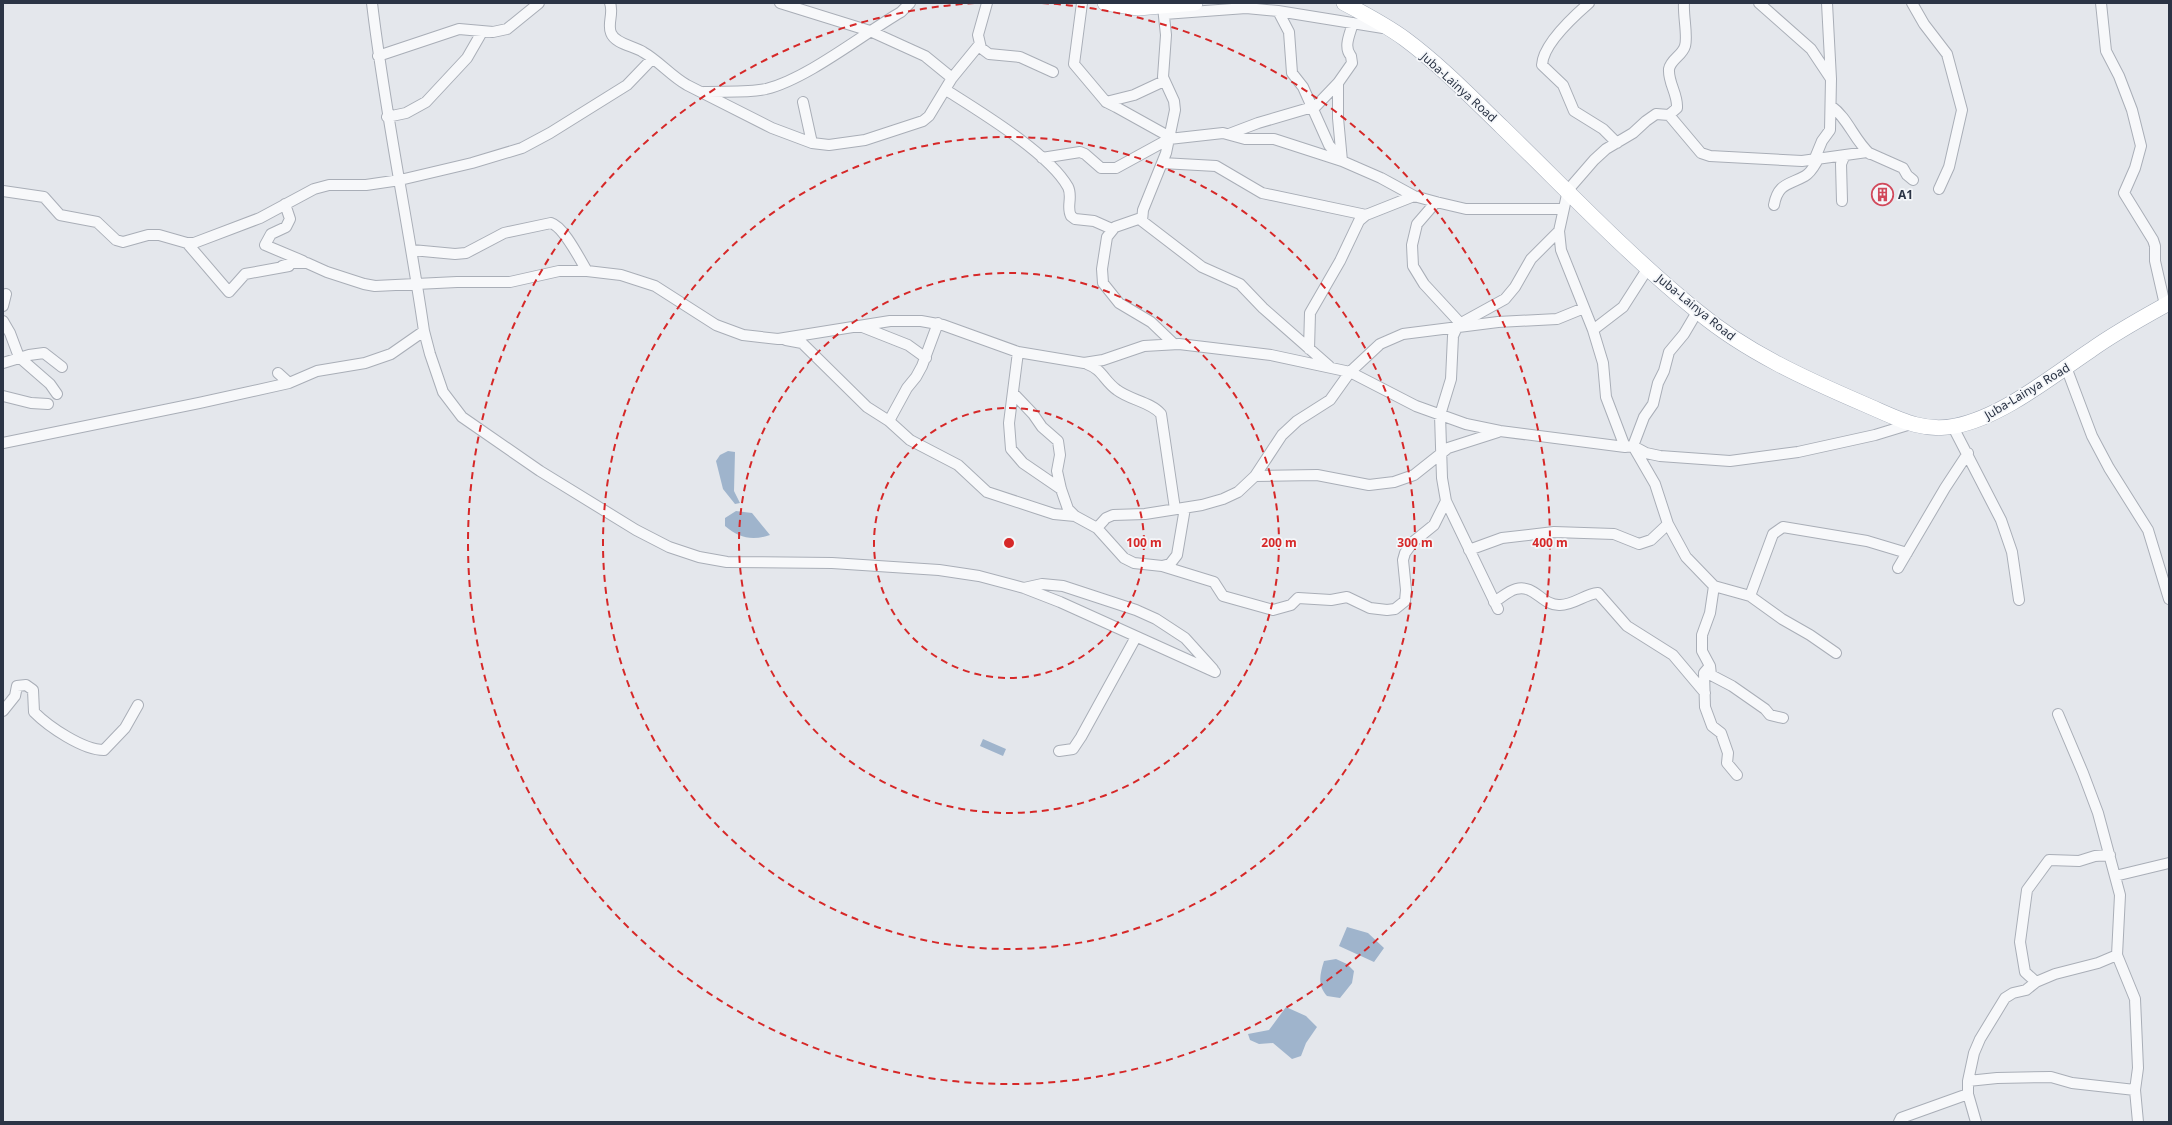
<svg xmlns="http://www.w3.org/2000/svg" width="2172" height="1125" font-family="'Noto Sans',sans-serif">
	<rect width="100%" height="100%" fill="#e4e7ec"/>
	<!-- water -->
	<path fill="#9fb4cc" d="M 728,451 L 735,452 L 734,491 L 740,503 L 735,504 L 723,489 L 716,461 L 720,455 Z
		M 736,511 L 752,513 L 770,535 C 752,541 739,538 725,526 L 725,518 Z
		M 983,739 L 1006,749 L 1003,756 L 980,746 Z
		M 1347,927 L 1368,933 L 1384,948 L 1374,962 L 1339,946 Z
		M 1336,959 L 1347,964 L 1354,971 L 1352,983 L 1340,998 L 1327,996 C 1317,985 1320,974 1324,961 Z
		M 1286,1007 L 1306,1016 L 1317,1027 L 1306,1043 L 1301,1056 L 1292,1059 L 1273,1043 L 1259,1044 L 1250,1040 L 1248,1034 L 1269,1030 Z"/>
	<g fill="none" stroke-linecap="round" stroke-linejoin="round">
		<defs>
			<path id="street" d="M 372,3 C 385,113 408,221 424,331 L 430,354 L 443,392 L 462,417 L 540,471 L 636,530 L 669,547 L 699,557 L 727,562 L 832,563 L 939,570 L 979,576 L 1024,588 L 1060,602 L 1215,672
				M 610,3 C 614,13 607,24 611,33 C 615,44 634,46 643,52 C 659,61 671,76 687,85 L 772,128 L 812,143 L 829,145 L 865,140 L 923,121 L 929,116 L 952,78 L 979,45
				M 780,3 L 870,31 L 925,56 L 952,78
				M 987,3 L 978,35 L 981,48 L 989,54 L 1020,57 L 1053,72
				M 1082,3 L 1074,64 L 1106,102 L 1116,107 L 1170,137
				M 1589,3 C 1574,16 1543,44 1542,65 L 1563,85 L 1574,111 L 1603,129 L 1617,143
				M 1684,3 C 1683,16 1688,36 1685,46 C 1682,56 1671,59 1669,69 C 1668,83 1678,94 1677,108 L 1669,115 L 1656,114 L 1646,121 L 1633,133 L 1606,149 L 1594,160 L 1568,190 L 1559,231 L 1561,250 L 1593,330 L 1603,363 L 1606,397 L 1625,447 L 1633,446 L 1646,453 L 1660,456 L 1730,461 L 1798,452 L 1875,435 L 1911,424
				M 1759,3 L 1811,49 L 1831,79 L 1830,130 L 1822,141 L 1815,158
				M 1827,3 L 1831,79
				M 1912,3 L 1924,24 L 1947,54 L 1962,110 L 1949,167 L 1939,189
				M 2101,3 L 2106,51 L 2119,76 L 2132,110 L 2141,146 L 2135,168 L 2124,193 L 2153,240 L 2155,246 L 2155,261 L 2165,305
				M 1163,7 L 1166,35 L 1163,77 L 1174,101 L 1175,110 L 1166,153 L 1143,210 L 1142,221 L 1202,267 L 1240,284 L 1263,308 L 1329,366
				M 1278,11 L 1289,32 L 1292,73 L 1303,87 L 1329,145 L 1342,161
				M 1164,14 L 1246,8 L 1278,11 L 1383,28
				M 378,56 L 459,29 L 493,32 L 507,29 L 539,3
				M 1338,83 L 1338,118 L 1342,161
				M 946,90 C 979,111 1049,153 1068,187 C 1073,197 1066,207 1071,216 L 1075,219 L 1094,221 L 1112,229
				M 704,92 C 724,91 747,93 766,89 C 807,79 863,34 901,12 L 910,3
				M 803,102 L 812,143
				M 1106,102 L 1134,95 L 1164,81
				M 1831,106 C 1848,118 1854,140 1870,154
				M 1669,115 L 1701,153 L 1710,156 L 1802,161 L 1867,152 L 1903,168 L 1907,175 L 1913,180
				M 387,117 L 406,113 L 426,102 L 467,58 L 482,32
				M 1229,134 L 1258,123 L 1316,106 L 1338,83 L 1352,63 L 1351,56 C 1343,47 1350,34 1353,23
				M 1042,158 L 1080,152 L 1085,154 L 1101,168 L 1116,168 L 1169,139 L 1223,133 L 1245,139 L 1274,139 L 1342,161 L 1381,178 L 1414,196 L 1436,202 L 1466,209 L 1563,209
				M 1162,163 L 1216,166 L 1262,193 L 1366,215
				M 3,191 L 44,197 L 60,215 L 97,222 L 116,240 L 123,242 L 148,235 L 159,235 L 187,243 L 194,243 L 260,218 L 314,189 L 329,185 L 366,185 L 400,180 L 472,163 L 522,148 L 550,133 L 627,85 L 652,59
				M 1842,201 L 1841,164 L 1844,157
				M 1436,202 L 1417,224 L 1412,245 L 1413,266 L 1424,284 L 1461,324
				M 285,204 L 290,219 L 286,227 L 271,234 L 265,245 L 303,261
				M 1774,205 C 1778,183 1789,185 1805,176 C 1812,172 1815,164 1819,158
				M 1141,218 L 1115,227 L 1107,237 L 1102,269 L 1103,283 L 1119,303 L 1151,322 L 1174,344
				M 187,243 L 229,292 L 245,274 L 289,266
				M 412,250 L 455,254 L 466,253 L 504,233 L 551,223 C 564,227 579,258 587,271
				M 282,266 L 292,263 L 307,263 L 327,272 L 364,284 L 375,286 L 457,282 L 510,282 L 559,271 L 587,271 L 621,275 L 655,286 L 716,325 L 743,335 L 778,339 L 890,321 L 921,321 L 943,325 L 1018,352 L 1084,363 L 1103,360 L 1144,346 L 1179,344 L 1271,355 L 1350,372 L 1416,406 L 1466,424 L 1500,431 L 1625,447
				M 3,306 L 6,294
				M 3,321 L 10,333 L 19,357 L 50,384 L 57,394
				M 860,326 L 908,345 L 926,358
				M 1593,330 L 1623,307 L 1648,268
				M 786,340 L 802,343 L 867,407 L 889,421 L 910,440 L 958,465 L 987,492 L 1054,514 L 1075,516
				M 1309,349 L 1310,313 L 1340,261 L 1359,221 L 1366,215 L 1414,196
				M 1018,352 L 1009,423 L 1011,449 L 1023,463 L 1061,489
				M 3,363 L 29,355 L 44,353 L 62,367
				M 1087,364 C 1103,370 1104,381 1117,390 C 1130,400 1151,402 1161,414 L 1175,509
				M 2066,367 L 2092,436 L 2109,468 L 2148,530 L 2169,599
				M 278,373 L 289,383
				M 1013,393 L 1033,414 L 1042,427 L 1058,441 L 1060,455 L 1057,471 L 1061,489 L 1068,509 L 1075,516 L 1097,528 L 1124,558 L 1134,563 L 1162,566 L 1170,564 L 1177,555 L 1185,508
				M 3,396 L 31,403 L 48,404
				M 889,421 L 907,388 L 916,377 L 922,366 L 938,323
				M 1953,427 L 2001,520 L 2012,552 L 2019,600
				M 3,443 L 199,403 L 289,383 L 317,371 L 365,363 L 391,354 L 424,331
				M 1633,446 L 1655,484 L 1668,524 L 1686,557 L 1714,586 L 1710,613 L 1702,635 L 1702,651 L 1710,666 L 1711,675 L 1732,686 L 1765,709 L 1770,715 L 1783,718
				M 1633,446 L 1644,417 L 1653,404 L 1658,383 L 1664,371 L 1669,352 L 1684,334 L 1697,312
				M 1255,476 L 1317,475 L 1369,485 L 1394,482 L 1414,475 L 1448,448 L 1498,432
				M 1446,501 L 1498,609
				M 1097,528 L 1106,518 L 1113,515 L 1145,514 L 1202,505 L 1223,499 L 1238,492 L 1255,476 L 1282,435 L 1297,421 L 1330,400 L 1350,372 L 1380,344 L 1403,334 L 1498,322 L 1557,319 L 1584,308
				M 1469,550 L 1502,538 L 1554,532 L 1614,534 L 1639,544 L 1651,540 L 1668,524
				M 1162,566 L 1214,582 L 1223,596 L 1273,610 L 1291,605 L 1298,598 L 1331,600 L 1347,597 L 1370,608 L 1387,610 L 1395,609 L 1405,601 L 1406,590 L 1403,560 L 1405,553 L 1413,542 L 1434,525 L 1446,501 L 1442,478 L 1440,415 L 1451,379 L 1453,336 L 1457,327 L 1465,321 L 1505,299 L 1515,287 L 1531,259 L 1559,231
				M 1898,568 L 1945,488 L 1968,453
				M 1714,586 L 1750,596 L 1782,619 L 1810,635 L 1836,653
				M 1024,588 L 1042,584 L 1063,586 L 1136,610 L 1156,619 L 1185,638 L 1213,669
				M 1750,596 L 1773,534 L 1783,527 L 1867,541 L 1907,553
				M 1494,602 C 1501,598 1508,591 1516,589 C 1535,584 1542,606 1560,605 C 1574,605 1585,594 1598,593 L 1627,626 L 1673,655 L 1705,693
				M 1710,666 L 1704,673 L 1705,707 L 1712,726 L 1721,733 L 1728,753 L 1727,763 L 1737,775
				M 3,711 L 15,696 L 17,686 L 26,685 L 33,690 L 34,712 C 49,727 83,750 104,750 L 125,728 L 138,705
				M 2058,714 L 2083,773 L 2098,813 L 2120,895 L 2117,955 L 2135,999 L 2138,1068 L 2135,1090 L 2138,1122
				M 1059,751 L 1073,749 L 1081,737 L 1136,637
				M 2115,876 L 2169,863
				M 2036,982 L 2025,972 L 2020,942 L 2027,890 L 2049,860 L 2079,861 L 2095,856 L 2110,855
				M 1968,1081 L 1997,1078 L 2051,1077 L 2072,1083 L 2135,1090
				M 1899,1122 L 1901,1118 L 1968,1094
				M 1976,1122 L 1968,1094 L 1968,1081 L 1974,1053 L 1980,1039 L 2005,998 L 2013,993 L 2026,990 L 2036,982 L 2055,974 L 2098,963 L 2117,955"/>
			<path id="primary" d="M 1105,3 L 1138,8 L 1195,3
				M 1344,3 C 1365,14 1386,25 1405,39 C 1440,65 1471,97 1502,127 C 1566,189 1628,255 1697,311 C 1746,352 1806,379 1864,404 C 1895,417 1921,433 1955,426 C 2002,417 2052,376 2091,350 C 2116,332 2142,318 2169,303"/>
		</defs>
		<!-- street casing -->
		<use href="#street" stroke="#a9aeb7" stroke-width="12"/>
		<!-- primary casing -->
		<use href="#primary" stroke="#a3abb8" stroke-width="16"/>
		<!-- street -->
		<use href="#street" stroke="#f7f8fa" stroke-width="10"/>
		<!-- primary -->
		<use href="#primary" stroke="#fff" stroke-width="15"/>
	</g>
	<!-- distance rings -->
	<g fill="none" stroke="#d62828" stroke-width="2" stroke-dasharray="7 5">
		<circle cx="1009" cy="543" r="135"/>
		<circle cx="1009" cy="543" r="270"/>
		<circle cx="1009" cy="543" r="406"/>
		<path d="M1042 3A541 541 0 1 1 976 3"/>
	</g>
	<!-- icons -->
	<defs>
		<symbol id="building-ring" viewBox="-11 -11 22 22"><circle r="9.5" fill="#f4f6f9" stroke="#d1495b" stroke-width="1.5"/><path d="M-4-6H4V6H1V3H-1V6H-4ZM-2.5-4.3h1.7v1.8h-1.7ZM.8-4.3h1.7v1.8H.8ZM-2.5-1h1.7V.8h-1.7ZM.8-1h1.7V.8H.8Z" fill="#d1495b"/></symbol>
	</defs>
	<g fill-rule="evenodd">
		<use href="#building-ring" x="1870" y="182" width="25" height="25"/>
	</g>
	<g text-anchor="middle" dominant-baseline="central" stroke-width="3.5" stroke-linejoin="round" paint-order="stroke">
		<!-- street labels -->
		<g font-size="12" fill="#2b3445" stroke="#f4f6f9">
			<text transform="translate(1459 87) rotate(42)">Juba-Lainya Road</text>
			<text transform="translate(1696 307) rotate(39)">Juba-Lainya Road</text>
			<text transform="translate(2027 391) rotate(-31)">Juba-Lainya Road</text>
		</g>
		<!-- poi labels -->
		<g font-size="12" font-weight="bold" fill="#2b3445" stroke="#f4f6f9" text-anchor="start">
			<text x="1898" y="194">A1</text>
		</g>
	</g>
	<circle cx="1009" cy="543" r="6" fill="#d62828" stroke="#f4f6f9" stroke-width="2"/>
	<g font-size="12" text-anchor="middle" font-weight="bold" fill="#d62828" stroke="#f4f6f9" stroke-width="3.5" stroke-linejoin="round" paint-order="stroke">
		<text x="1144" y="547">100 m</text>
		<text x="1279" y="547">200 m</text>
		<text x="1415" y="547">300 m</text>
		<text x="1550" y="547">400 m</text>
	</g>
	<!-- border -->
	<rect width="2172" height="1125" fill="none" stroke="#2b3445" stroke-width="8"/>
</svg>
